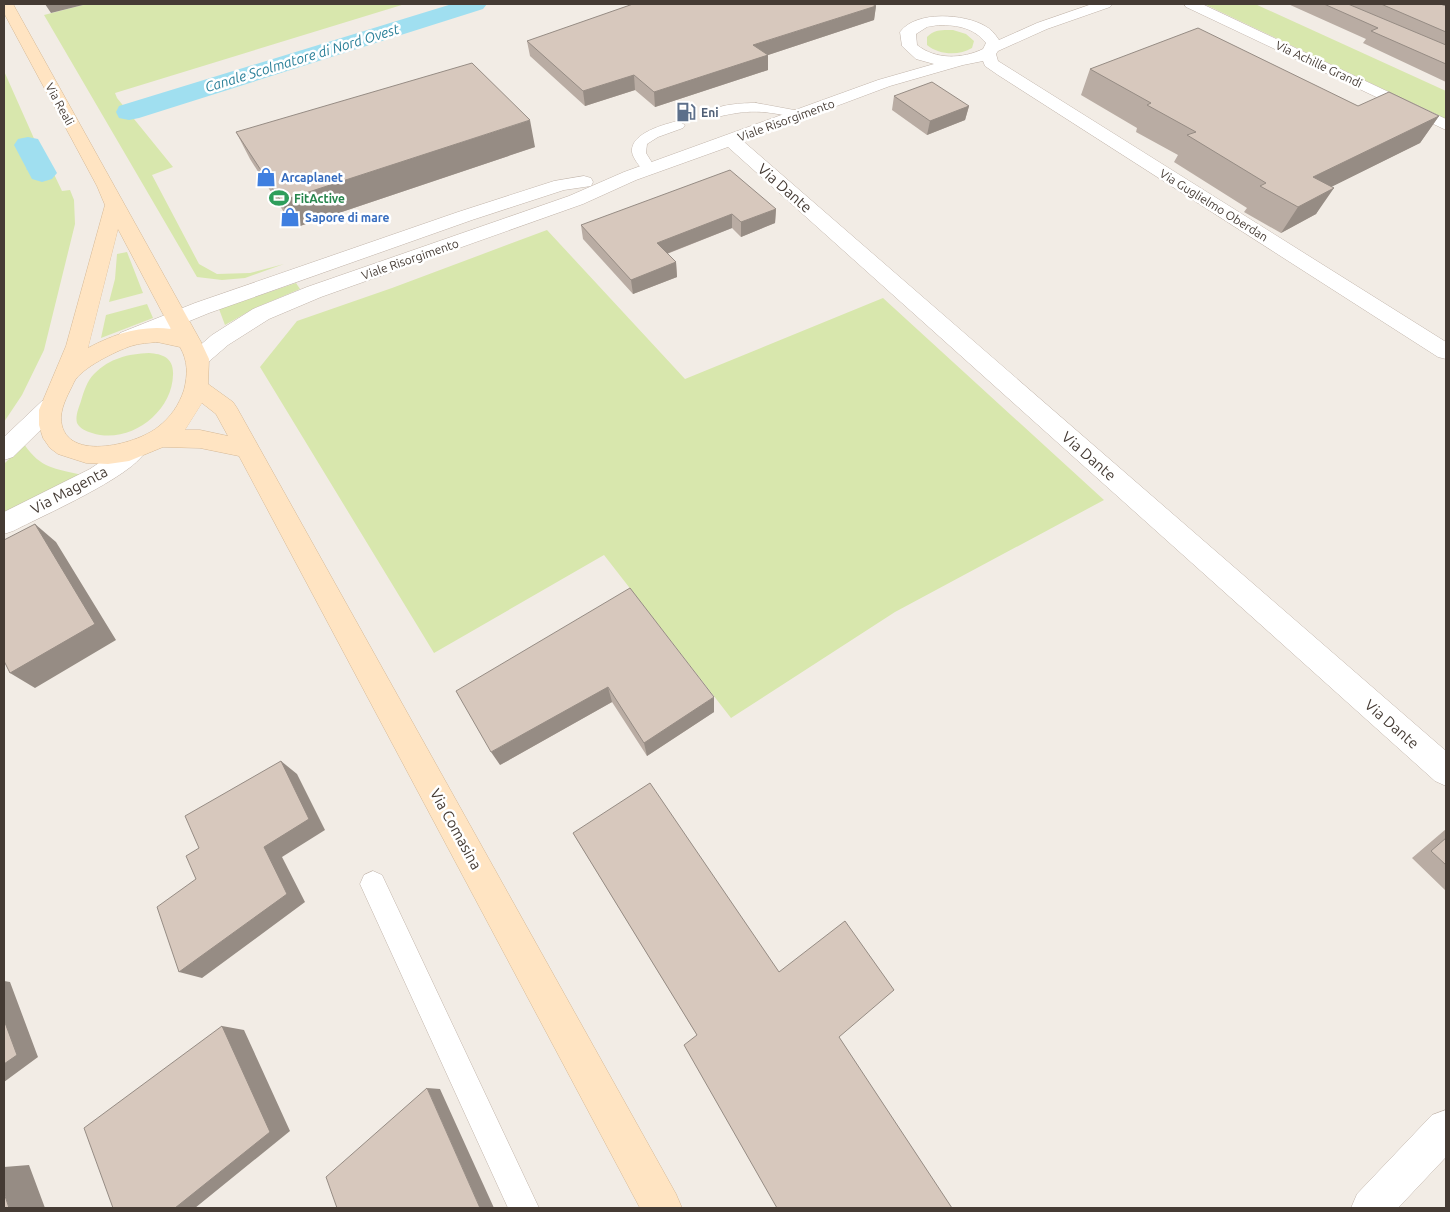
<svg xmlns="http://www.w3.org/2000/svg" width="1450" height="1212" font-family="Ubuntu,sans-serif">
	<rect width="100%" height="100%" fill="#f2ece5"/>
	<!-- green -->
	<path fill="#d8e7ad" d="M 87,4 L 405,4 L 115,93 L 117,98 L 173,167 L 152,175 L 199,264 L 217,274 L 250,273 L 284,264 L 245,278 L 222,280 L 197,277 L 44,15 Z
		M 1204,4 L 1255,4 L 1446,91 L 1446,119 Z
		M 953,30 L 966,34 L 974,41 L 972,48 C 959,56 939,55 927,45 L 927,37 C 934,29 944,30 953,30 Z
		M 4,71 L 36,143 L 20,148 L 33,176 L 52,170 L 62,191 L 70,190 L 74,200 L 75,224 L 44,350 L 22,395 L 4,422 Z
		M 547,230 L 685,379 L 883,298 L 1104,500 L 895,612 L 731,718 L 604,555 L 434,653 L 260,367 L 297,321 L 392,288 Z
		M 127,252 L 143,293 L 109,302 L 115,279 L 117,254 Z
		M 296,283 L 300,289 L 255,308 L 225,325 L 219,309 Z
		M 147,304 L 153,318 L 101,338 L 106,315 Z
		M 149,353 C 163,354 174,358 173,375 C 172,413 129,445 92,433 C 86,431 80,429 77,423 C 75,416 79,407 81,401 C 84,391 87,381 94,374 C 110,358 128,354 149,353 Z
		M 24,444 C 41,469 54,468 82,475 L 4,515 L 4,464 Z"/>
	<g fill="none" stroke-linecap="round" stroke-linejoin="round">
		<!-- stream -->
		<path fill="#a0dff0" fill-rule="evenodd" d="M 35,164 L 42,166 L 30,171 L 26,169 Z"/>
		<!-- canal -->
		<path fill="#a0dff0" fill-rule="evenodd" d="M 452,4 L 487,4 L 483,9 L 139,118 L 129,120 L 119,118 L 116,112 L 119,106 Z
			M 28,137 L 38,139 L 57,173 L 52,179 L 42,182 L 32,179 L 14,145 L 18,139 Z"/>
		<defs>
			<path id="service" d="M 756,103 L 805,112 L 807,115 L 800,119 C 764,110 749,109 713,118 L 706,114 C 715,104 744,103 756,103 Z
				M 678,121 L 685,125 L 683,128 L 658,137 L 647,144 L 646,153 L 656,169 L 654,172 L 644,172 C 640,166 633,159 632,152 C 630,133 665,124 678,121 Z
				M 373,871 L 382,875 L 539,1208 L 508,1208 L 360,884 L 364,875 Z"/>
			<path id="minor" d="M 1092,4 L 1112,4 L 1110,7 L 1047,29 L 998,51 L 996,54 L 998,61 L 1446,342 L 1446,359 L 1438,357 L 998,75 L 985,66 L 983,61 L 963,65 L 890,86 L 743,141 L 1446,751 L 1446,786 L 1435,781 L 728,147 L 636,180 L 583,204 L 321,297 L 269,319 L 228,345 L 206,364 L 198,367 L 190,364 L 187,359 L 190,354 L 212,335 L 253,309 L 307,287 L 569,196 L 624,172 L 878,80 L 934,64 L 916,59 L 902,46 L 900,32 C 916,10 965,14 985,26 C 991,29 995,34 999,40 L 1037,23 ZM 939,25 C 958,25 974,28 986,43 L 983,49 C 962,59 936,60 917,45 L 916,34 L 927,27 Z
				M 1184,4 L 1202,4 L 1446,119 L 1446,130 L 1186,7 Z
				M 584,176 L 591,178 L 593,182 L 591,186 L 564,190 L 472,220 L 209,313 L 136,343 L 128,345 L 120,343 L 117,338 L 120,333 L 195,303 L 458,212 L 554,181 Z"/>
			<path id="tertiary" d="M 50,399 L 58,401 L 62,407 L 58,413 L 13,457 L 4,460 L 4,437 L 42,401 Z
				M 133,443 L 142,446 L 145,452 C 131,477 42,516 13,531 L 4,534 L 4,512 L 90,469 L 124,446 Z
				M 1446,1110 L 1446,1157 L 1398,1208 L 1351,1208 L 1357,1194 L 1432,1115 Z"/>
			<path id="secondary" d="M 4,4 L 13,4 L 201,342 L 209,359 L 208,384 L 233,402 L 237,408 L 676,1194 L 682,1208 L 640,1208 L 239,456 L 200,448 L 163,447 L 129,461 L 108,464 L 86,463 L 58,454 L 50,448 L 43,438 L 39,425 L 39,410 L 66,346 L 105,205 L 97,186 L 4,13 ZM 118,229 L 171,329 C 141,325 114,334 88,348 ZM 157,342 L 180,347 C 188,361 188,374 184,390 C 179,405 171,417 158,427 C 136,445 61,464 61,417 C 62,404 69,393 74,382 C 81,368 116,351 131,346 C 140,343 149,343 157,342 ZM 202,403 L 216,414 L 228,436 L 200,430 L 185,430 Z"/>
		</defs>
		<!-- service casing -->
		<use href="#service" stroke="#c1b4aa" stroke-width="1"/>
		<!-- minor casing -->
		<use href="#minor" stroke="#c1b4aa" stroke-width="1"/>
		<!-- tertiary casing -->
		<use href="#tertiary" stroke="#c1b4aa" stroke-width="1"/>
		<!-- secondary casing -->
		<use href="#secondary" stroke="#d6b996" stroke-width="1"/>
		<!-- service -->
		<use href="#service" fill="#fff" fill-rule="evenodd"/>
		<!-- minor -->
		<use href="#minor" fill="#fff" fill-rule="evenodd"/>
		<!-- tertiary -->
		<use href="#tertiary" fill="#fff" fill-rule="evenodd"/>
		<!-- secondary -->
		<use href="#secondary" fill="#ffe4c2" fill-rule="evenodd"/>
	</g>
	<!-- wall -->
	<path fill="#b9aca3" d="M 1288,4 L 1446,4 L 1446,82 L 1363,43 L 1366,39 Z
		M 874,5 L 876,6 L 874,20 L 768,55 L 768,70 L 655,107 L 635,90 L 585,106 L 530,56 L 527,41 Z
		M 1090,69 L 1358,106 L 1439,116 L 1420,143 L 1332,186 L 1316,214 L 1281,233 L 1244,212 L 1247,208 L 1174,162 L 1178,155 L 1136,132 L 1137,128 L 1081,95 Z
		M 894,96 L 969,106 L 965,120 L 927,135 L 892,110 Z
		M 236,132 L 535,147 L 294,228 L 250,159 Z
		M 776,209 L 775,223 L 741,237 L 732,228 L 667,254 L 676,262 L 677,277 L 633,294 L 583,239 L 581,225 Z
		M 630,588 L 714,712 L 647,756 L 612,702 L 500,765 Z
		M 1446,829 L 1446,891 L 1412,858 Z
		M 573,833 L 779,972 L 697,1035 Z"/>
	<!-- shaded-wall -->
	<path fill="#968c84" d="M 45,4 L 87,4 L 51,13 Z
		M 876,6 L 874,20 L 753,60 L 753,45 Z
		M 768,55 L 768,70 L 655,107 L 654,92 Z
		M 634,75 L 635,90 L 585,106 L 583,91 Z
		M 969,106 L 965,120 L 927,135 L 930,121 Z
		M 1439,116 L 1420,143 L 1297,204 L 1313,177 Z
		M 530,120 L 535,147 L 294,228 L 281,201 Z
		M 1334,188 L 1316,214 L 1281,233 L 1298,207 Z
		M 776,209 L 775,223 L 741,237 L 741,222 Z
		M 732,214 L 732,228 L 658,257 L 657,243 Z
		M 676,262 L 677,277 L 633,294 L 631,280 Z
		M 35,524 L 56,542 L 116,640 L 35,688 L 10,673 Z
		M 608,687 L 612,702 L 500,765 L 491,752 Z
		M 714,697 L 714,712 L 647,756 L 644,743 Z
		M 281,761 L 297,774 L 325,830 L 282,857 L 305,902 L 202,978 L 179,972 L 264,847 Z
		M 4,981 L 10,982 L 38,1057 L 4,1082 Z
		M 222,1026 L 244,1030 L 290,1131 L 195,1208 L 175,1208 Z
		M 427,1088 L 440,1089 L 494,1208 L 480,1208 Z
		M 29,1165 L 45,1208 L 9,1208 L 4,1193 L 4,1167 Z"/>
	<!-- building -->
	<path fill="#d7c8bd" stroke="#968c84" d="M 633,4 L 872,4 L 876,6 L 753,45 L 768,55 L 654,92 L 634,75 L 583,91 L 527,41 Z
		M 1324,4 L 1348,4 L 1446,45 L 1446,64 L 1371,31 L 1378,28 Z
		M 1381,4 L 1440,4 L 1446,6 L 1446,32 Z
		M 1198,28 L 1358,106 L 1389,92 L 1439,116 L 1313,177 L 1334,188 L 1298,207 L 1260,186 L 1266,183 L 1187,135 L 1196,132 L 1147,105 L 1151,103 L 1090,69 Z
		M 472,63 L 530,120 L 281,201 L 236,132 Z
		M 932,82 L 969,106 L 930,121 L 894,96 Z
		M 730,170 L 776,209 L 741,222 L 732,214 L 657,243 L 676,262 L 631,280 L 581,225 Z
		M 35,524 L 95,624 L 10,673 L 4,661 L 4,540 Z
		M 630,588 L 714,697 L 644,743 L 608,687 L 491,752 L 456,691 Z
		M 281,761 L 309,819 L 264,847 L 287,894 L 179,972 L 157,907 L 196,879 L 186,856 L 199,848 L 185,816 Z
		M 650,783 L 779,972 L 845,921 L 894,990 L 839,1037 L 952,1208 L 777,1208 L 684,1045 L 697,1035 L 573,833 Z
		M 1446,838 L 1446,865 L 1431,851 Z
		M 4,1020 L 17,1055 L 4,1064 Z
		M 222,1026 L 270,1132 L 175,1208 L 113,1208 L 84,1128 Z
		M 427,1088 L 480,1208 L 337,1208 L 326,1177 Z
		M 4,1193 L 9,1208 L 4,1208 Z"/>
	<!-- icons -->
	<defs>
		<symbol id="fuel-bare" viewBox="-9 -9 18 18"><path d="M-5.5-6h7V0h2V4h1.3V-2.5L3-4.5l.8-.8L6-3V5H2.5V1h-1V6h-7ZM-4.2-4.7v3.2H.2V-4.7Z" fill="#5c6f8a" stroke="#fff" stroke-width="2.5" paint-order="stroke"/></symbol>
		<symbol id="shop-bare" viewBox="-9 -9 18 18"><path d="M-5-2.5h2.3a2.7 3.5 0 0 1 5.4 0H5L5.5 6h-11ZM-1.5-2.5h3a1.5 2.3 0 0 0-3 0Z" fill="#3f7fe0" stroke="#fff" stroke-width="2.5" paint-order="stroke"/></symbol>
		<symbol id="stadium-bare" viewBox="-9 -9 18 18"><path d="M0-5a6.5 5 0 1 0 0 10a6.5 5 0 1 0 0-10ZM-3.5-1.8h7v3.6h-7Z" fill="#2e9e5b" stroke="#fff" stroke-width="2.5" paint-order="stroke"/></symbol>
	</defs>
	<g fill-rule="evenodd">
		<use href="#fuel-bare" x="672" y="98" width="28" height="28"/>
		<use href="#shop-bare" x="252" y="163" width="28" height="28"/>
		<use href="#stadium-bare" x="265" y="184" width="28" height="28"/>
		<use href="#shop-bare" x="276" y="203" width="28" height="28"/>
	</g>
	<g text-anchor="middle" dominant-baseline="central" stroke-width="5" stroke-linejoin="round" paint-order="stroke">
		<!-- far-street labels -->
		<g font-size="12" fill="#453b34" stroke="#fff">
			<text transform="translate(1319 64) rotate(25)">Via Achille Grandi</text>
			<text transform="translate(60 104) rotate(61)">Via Reali</text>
			<text transform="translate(786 120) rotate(-20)">Viale Risorgimento</text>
			<text transform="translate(1214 205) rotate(32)">Via Guglielmo Oberdan</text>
			<text transform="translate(410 259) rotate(-19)">Viale Risorgimento</text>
		</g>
		<!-- far-service labels -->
		<g font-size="12" font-weight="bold" fill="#4e5e75" stroke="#fff" text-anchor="start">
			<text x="701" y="112">Eni</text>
		</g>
		<!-- far-shop labels -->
		<g font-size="12" font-weight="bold" fill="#366cbe" stroke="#fff" text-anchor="start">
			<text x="281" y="177">Arcaplanet</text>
			<text x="305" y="217">Sapore di mare</text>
		</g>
		<!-- far-leisure labels -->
		<g font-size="12" font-weight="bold" fill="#27864d" stroke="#fff" text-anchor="start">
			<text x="294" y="198">FitActive</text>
		</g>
		<!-- far-water labels -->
		<g font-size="14" font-style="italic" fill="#297f98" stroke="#fff">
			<text transform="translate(302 58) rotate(-17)">Canale Scolmatore di Nord Ovest</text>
		</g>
		<!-- street labels -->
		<g font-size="15" fill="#453b34" stroke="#fff">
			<text transform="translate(785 188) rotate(41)">Via Dante</text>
			<text transform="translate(1089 456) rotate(41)">Via Dante</text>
			<text transform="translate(69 490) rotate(-28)">Via Magenta</text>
			<text transform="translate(1392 724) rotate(41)">Via Dante</text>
			<text transform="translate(456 829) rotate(61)">Via Comasina</text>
		</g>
	</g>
	<!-- border -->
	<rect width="1450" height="1212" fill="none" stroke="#453b34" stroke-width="10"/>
</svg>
